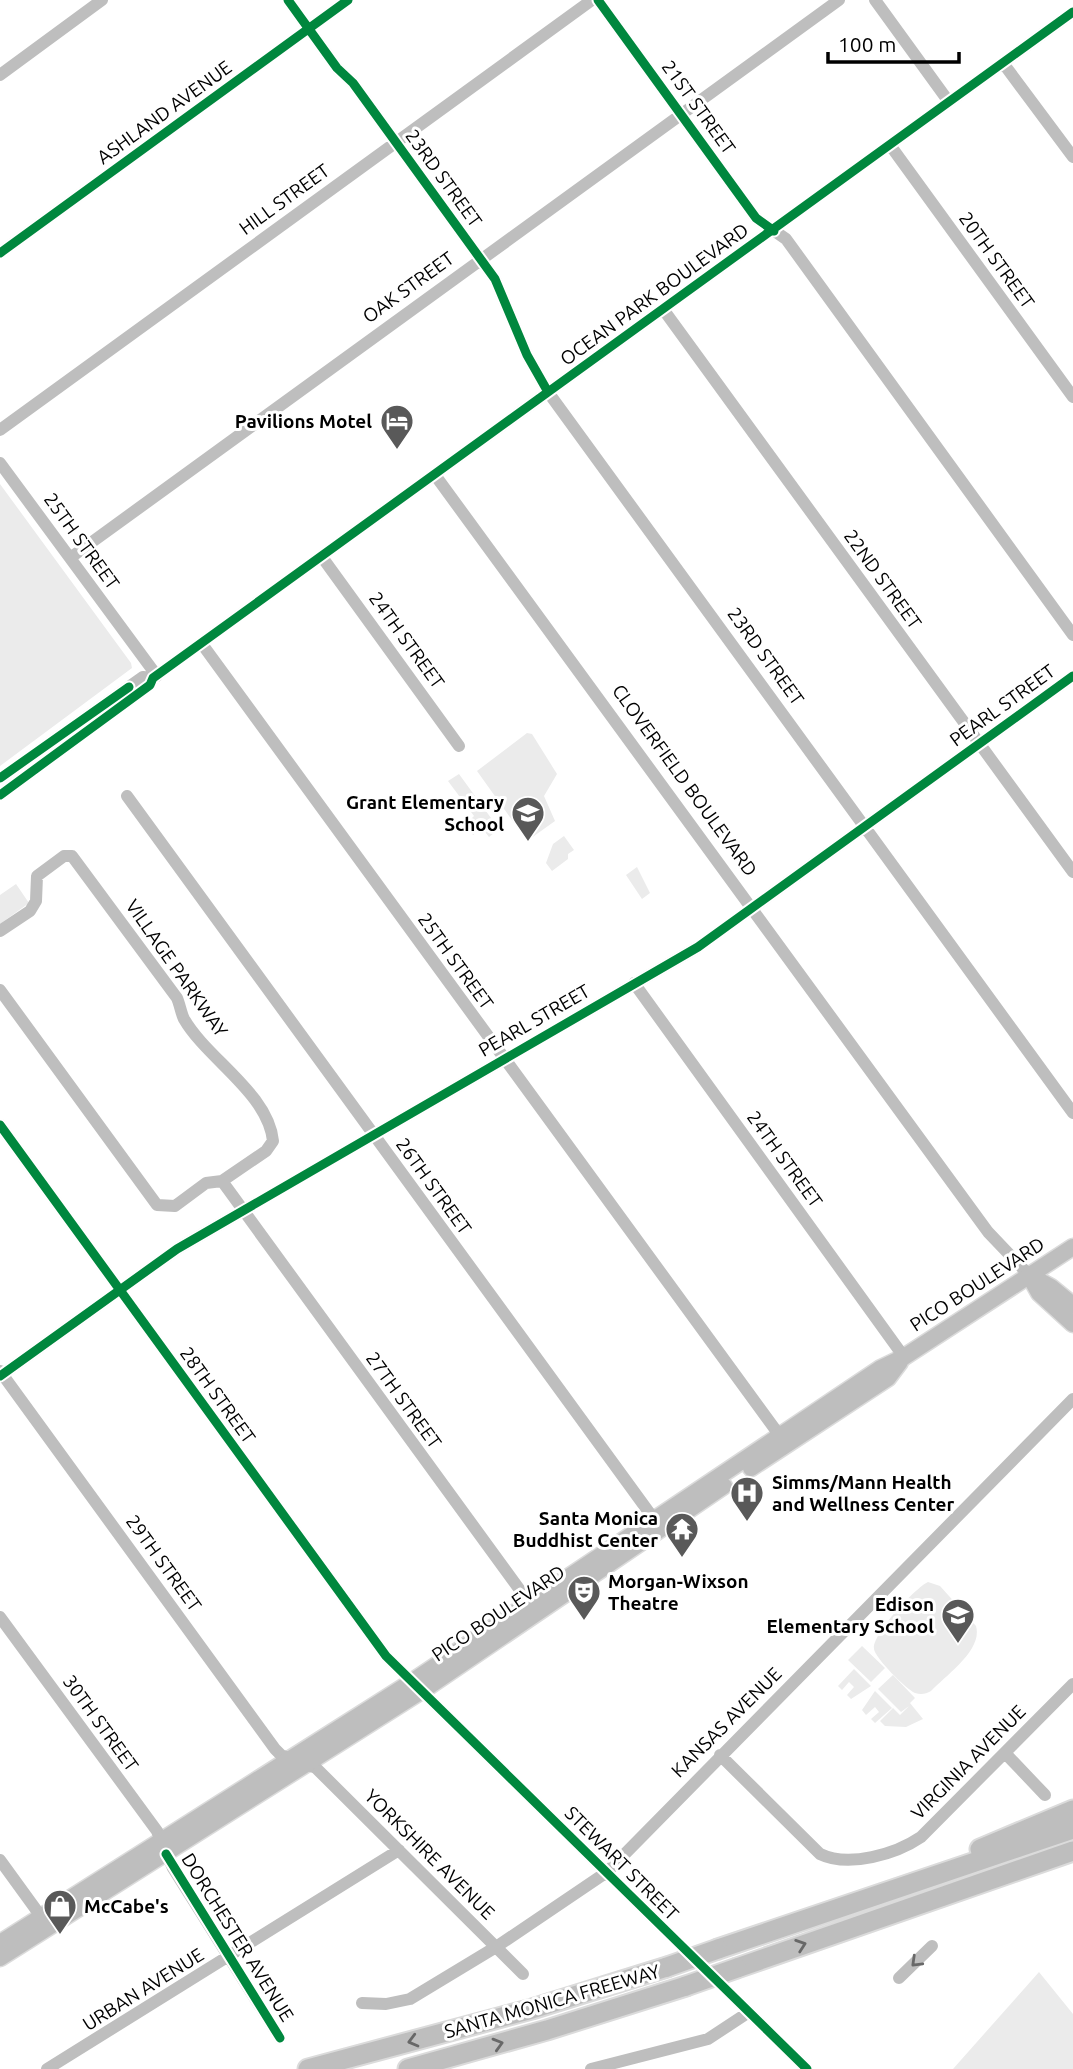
<svg xmlns="http://www.w3.org/2000/svg" width="1073" height="2069" font-family="Ubuntu,sans-serif">
	<rect width="100%" height="100%" fill="#fff"/>
	<!-- green -->
	<path fill="#ebebeb" d="M 0,484 L 131,663 L 132,668 L 0,766 Z
		M 527,733 L 532,734 L 557,774 L 544,796 L 555,821 L 527,841 L 477,771 Z
		M 459,774 L 499,829 L 489,837 L 482,828 L 473,835 L 466,824 L 474,816 L 448,781 Z
		M 564,836 L 574,850 L 568,854 L 568,859 L 552,871 L 546,863 L 553,844 Z
		M 637,867 L 650,893 L 642,899 L 626,875 Z
		M 16,884 L 29,903 L 0,924 L 0,895 Z
		M 928,1582 L 940,1586 L 976,1626 C 983,1650 946,1675 931,1691 C 926,1694 921,1695 915,1693 C 906,1689 875,1658 874,1649 C 872,1634 915,1588 928,1582 Z
		M 862,1646 L 885,1668 L 871,1682 L 848,1660 Z
		M 854,1669 L 871,1686 L 851,1699 L 847,1695 L 854,1687 L 849,1682 L 842,1690 L 838,1686 Z
		M 893,1675 L 915,1698 L 910,1703 L 923,1719 L 906,1727 L 885,1726 L 880,1721 L 893,1708 L 900,1715 L 909,1706 L 901,1712 L 878,1689 Z
		M 875,1691 L 892,1708 L 875,1723 L 871,1719 L 879,1712 L 875,1707 L 866,1715 L 862,1710 Z
		M 1039,1972 L 1073,2014 L 1073,2069 L 953,2069 Z"/>
	<g fill="none" stroke-linecap="round" stroke-linejoin="round">
		<defs>
			<path id="major" d="M 1029,1275 L 1039,1293 L 1073,1324
				M 1029,1275 L 1051,1287 L 1073,1305
				M 751,1468 L 888,1378 L 900,1362
				M 0,1943 L 413,1681 L 881,1368 L 904,1357 L 1073,1247
				M 0,1958 L 431,1685 L 724,1486"/>
			<path id="highway" d="M 980,1849 L 1073,1810
				M 718,1949 L 1073,1829
				M 737,1968 L 1073,1851
				M 308,2069 L 532,2009 L 667,1967
				M 408,2069 L 547,2030 L 686,1986"/>
		</defs>
		<!-- major casing -->
		<use href="#major" stroke="#dbdbdb" stroke-width="19"/>
		<!-- highway casing -->
		<use href="#highway" stroke="#dbdbdb" stroke-width="23"/>
		<!-- minor -->
		<path stroke="#bebebe" stroke-width="12" d="M 288,0 L 337,68 L 353,83 L 495,279 L 527,355 L 548,392 L 1073,1113
			M 598,0 L 756,218 L 786,239 L 1073,635
			M 875,0 L 949,102
			M 1003,63 L 1073,157
			M 0,75 L 102,0
			M 890,145 L 1073,397
			M 0,253 L 348,0
			M 663,309 L 1073,872
			M 0,430 L 592,0
			M 0,463 L 157,676
			M 435,475 L 988,1232 L 1029,1275
			M 322,557 L 459,746
			M 70,558 L 839,0
			M 202,644 L 780,1436
			M 0,778 L 143,677 L 153,678
			M 0,795 L 150,685 L 153,678 L 1073,12
			M 127,796 L 659,1526
			M 0,931 L 30,911 L 36,901 L 37,876 L 64,856 L 72,856 L 177,998 C 180,1005 181,1013 184,1019 C 207,1059 268,1093 273,1141 L 266,1151 L 222,1181 L 206,1183 L 175,1206 L 157,1205 L 0,990
			M 634,983 L 904,1357
			M 0,1125 L 386,1656 L 807,2069
			M 222,1181 L 533,1608
			M 0,1371 L 275,1749 L 281,1755 L 316,1768 L 523,1974
			M 0,1376 L 177,1249 L 698,947 L 1073,676
			M 0,1617 L 157,1831 L 173,1868 L 280,2038
			M 1005,1753 L 1045,1795
			M 720,1755 L 820,1854 C 849,1868 896,1854 921,1837 L 1073,1684
			M 0,1860 L 45,1922
			M 899,1978 L 932,1946
			M 362,2003 L 386,2004 L 410,1999 L 496,1947 L 607,1872 L 1073,1399
			M 47,2069 L 399,1850
			M 591,2069 L 708,2039 L 749,2012"/>
		<!-- major -->
		<use href="#major" stroke="#bebebe" stroke-width="16"/>
		<!-- highway -->
		<use href="#highway" stroke="#bebebe" stroke-width="19"/>
		<defs>
			<path id="highway-bridge" d="M 667,1967 L 718,1949
				M 686,1986 L 737,1968"/>
		</defs>
		<!-- highway-bridge casing -->
		<use href="#highway-bridge" stroke="#dbdbdb" stroke-width="23" stroke-linecap="butt"/>
		<!-- highway-bridge -->
		<use href="#highway-bridge" stroke="#bebebe" stroke-width="19"/>
		<defs>
			<path id="cycleway" d="M 288,0 L 337,68 L 353,83 L 495,279 L 527,355 L 548,392
				M 598,0 L 756,218 L 774,231
				M 0,253 L 348,0
				M 0,778 L 129,687
				M 0,795 L 150,685 L 153,678 L 1073,12
				M 0,1125 L 386,1656 L 807,2069
				M 0,1376 L 177,1249 L 698,947 L 1073,676
				M 166,1854 L 280,2038"/>
		</defs>
		<!-- cycleway casing -->
		<use href="#cycleway" stroke="#fff" stroke-width="13"/>
		<!-- cycleway -->
		<use href="#cycleway" stroke="#00873e" stroke-width="9"/>
	</g>
	<!-- one-way arrows -->
	<defs><path id="oneway-chevron" d="M-2-3.5L2.5 0L-2 3.5" fill="none" stroke-width="1.6" stroke-linecap="round" stroke-linejoin="round" transform="scale(1.75)"/></defs>
	<g stroke="#686868">
		<use href="#oneway-chevron" transform="translate(801 1945) rotate(-19)"/>
		<use href="#oneway-chevron" transform="translate(916 1962) rotate(136)"/>
		<use href="#oneway-chevron" transform="translate(413 2041) rotate(165)"/>
		<use href="#oneway-chevron" transform="translate(498 2044) rotate(-16)"/>
	</g>
	<!-- icons -->
	<defs>
		<symbol id="hotel-pin" viewBox="-11 -11 22 30"><path d="M0 17L-7.5 6A9.5 9.5 0 1 1 7.5 6Z" fill="#595959" stroke="#fff"/><path d="M-6-4.5h1.5V1H6V5H4.5V3h-9V5H-6ZM-4 0a1.8 1.8 0 1 1 3.6 0ZM.5 0V-2.5h3Q6-2.5 6 0Z" fill="#fff"/></symbol>
		<symbol id="school-pin" viewBox="-11 -11 22 30"><path d="M0 17L-7.5 6A9.5 9.5 0 1 1 7.5 6Z" fill="#595959" stroke="#fff"/><path d="M0-5L7-2L0 1L-7-2ZM-4 1L0 2.5L4 1V4Q0 6-4 4Z" fill="#fff"/></symbol>
		<symbol id="hospital-pin" viewBox="-11 -11 22 30"><path d="M0 17L-7.5 6A9.5 9.5 0 1 1 7.5 6Z" fill="#595959" stroke="#fff"/><path d="M-5-5h3v3.5h4V-5h3V5h-3V1.5h-4V5h-3Z" fill="#fff"/></symbol>
		<symbol id="temple-pin" viewBox="-11 -11 22 30"><path d="M0 17L-7.5 6A9.5 9.5 0 1 1 7.5 6Z" fill="#595959" stroke="#fff"/><path d="M0-6L5-2H3V0L6.5 2.5H4V6H1.5V3h-3V6H-4V2.5H-6.5L-3 0V-2H-5Z" fill="#fff"/></symbol>
		<symbol id="theatre-pin" viewBox="-11 -11 22 30"><path d="M0 17L-7.5 6A9.5 9.5 0 1 1 7.5 6Z" fill="#595959" stroke="#fff"/><path d="M-5-5.5Q0-4 5-5.5V0Q5 5 0 6Q-5 5-5 0ZM-3.3-2.5H-1v1.5H-3.3ZM1-2.5H3.3v1.5H1ZM-2.8 1Q0 5.5 2.8 1Z" fill="#fff"/></symbol>
		<symbol id="shop-pin" viewBox="-11 -11 22 30"><path d="M0 17L-7.5 6A9.5 9.5 0 1 1 7.5 6Z" fill="#595959" stroke="#fff"/><path d="M-5-2.5h2.3a2.7 3.5 0 0 1 5.4 0H5L5.5 6h-11ZM-1.5-2.5h3a1.5 2.3 0 0 0-3 0Z" fill="#fff"/></symbol>
	</defs>
	<g fill-rule="evenodd">
		<use href="#hotel-pin" x="378" y="402" width="38" height="52"/>
		<use href="#school-pin" x="509" y="794" width="38" height="52"/>
		<use href="#hospital-pin" x="728" y="1474" width="38" height="52"/>
		<use href="#temple-pin" x="663" y="1510" width="38" height="52"/>
		<use href="#theatre-pin" x="565" y="1573" width="38" height="52"/>
		<use href="#school-pin" x="939" y="1596" width="38" height="52"/>
		<use href="#shop-pin" x="41" y="1887" width="38" height="52"/>
	</g>
	<g text-anchor="middle" dominant-baseline="central" stroke-width="6" stroke-linejoin="round" paint-order="stroke">
		<!-- street labels -->
		<g font-size="19" fill="#000" stroke="#fff">
			<text transform="translate(699 107) rotate(54)">21ST STREET</text>
			<text transform="translate(164 112) rotate(-36)">ASHLAND AVENUE</text>
			<text transform="translate(444 178) rotate(54)">23RD STREET</text>
			<text transform="translate(284 199) rotate(-36)">HILL STREET</text>
			<text transform="translate(997 260) rotate(54)">20TH STREET</text>
			<text transform="translate(408 287) rotate(-36)">OAK STREET</text>
			<text transform="translate(654 294) rotate(-36)">OCEAN PARK BOULEVARD</text>
			<text transform="translate(82 541) rotate(54)">25TH STREET</text>
			<text transform="translate(883 579) rotate(54)">22ND STREET</text>
			<text transform="translate(407 640) rotate(54)">24TH STREET</text>
			<text transform="translate(766 656) rotate(54)">23RD STREET</text>
			<text transform="translate(1002 705) rotate(-36)">PEARL STREET</text>
			<text transform="translate(685 780) rotate(54)">CLOVERFIELD BOULEVARD</text>
			<text transform="translate(456 961) rotate(54)">25TH STREET</text>
			<text transform="translate(177 968) rotate(55)">VILLAGE PARKWAY</text>
			<text transform="translate(534 1020) rotate(-30)">PEARL STREET</text>
			<text transform="translate(785 1159) rotate(54)">24TH STREET</text>
			<text transform="translate(434 1186) rotate(54)">26TH STREET</text>
			<text transform="translate(977 1284) rotate(-33)">PICO BOULEVARD</text>
			<text transform="translate(218 1395) rotate(54)">28TH STREET</text>
			<text transform="translate(404 1400) rotate(54)">27TH STREET</text>
			<text transform="translate(164 1563) rotate(54)">29TH STREET</text>
			<text transform="translate(498 1613) rotate(-34)">PICO BOULEVARD</text>
			<text transform="translate(726 1722) rotate(-45)">KANSAS AVENUE</text>
			<text transform="translate(101 1723) rotate(54)">30TH STREET</text>
			<text transform="translate(968 1762) rotate(-45)">VIRGINIA AVENUE</text>
			<text transform="translate(430 1854) rotate(45)">YORKSHIRE AVENUE</text>
			<text transform="translate(622 1863) rotate(45)">STEWART STREET</text>
			<text transform="translate(238 1937) rotate(58)">DORCHESTER AVENUE</text>
			<text transform="translate(143 1989) rotate(-32)">URBAN AVENUE</text>
			<text transform="translate(552 2001) rotate(-16)">SANTA MONICA FREEWAY</text>
		</g>
		<!-- poi labels -->
		<g font-size="19" font-weight="bold" fill="#000" stroke="#fff" text-anchor="end">
			<text x="372" y="421">Pavilions Motel</text>
			<text x="504" y="802">Grant Elementary<tspan x="504" dy="22">School</tspan></text>
			<text x="772" y="1482" text-anchor="start">Simms/Mann Health<tspan x="772" dy="22">and Wellness Center</tspan></text>
			<text x="658" y="1518">Santa Monica<tspan x="658" dy="22">Buddhist Center</tspan></text>
			<text x="608" y="1581" text-anchor="start">Morgan-Wixson<tspan x="608" dy="22">Theatre</tspan></text>
			<text x="934" y="1604">Edison<tspan x="934" dy="22">Elementary School</tspan></text>
			<text x="84" y="1906" text-anchor="start">McCabe's</text>
		</g>
	</g>
	<!-- scale -->
	<path d="M828 52v10h131v-10" fill="none" stroke="#000000" stroke-width="3.5"/>
	<text x="838" y="52" font-size="21" fill="#000000" stroke="#ffffff" stroke-width="5" paint-order="stroke">100 m</text>
</svg>
